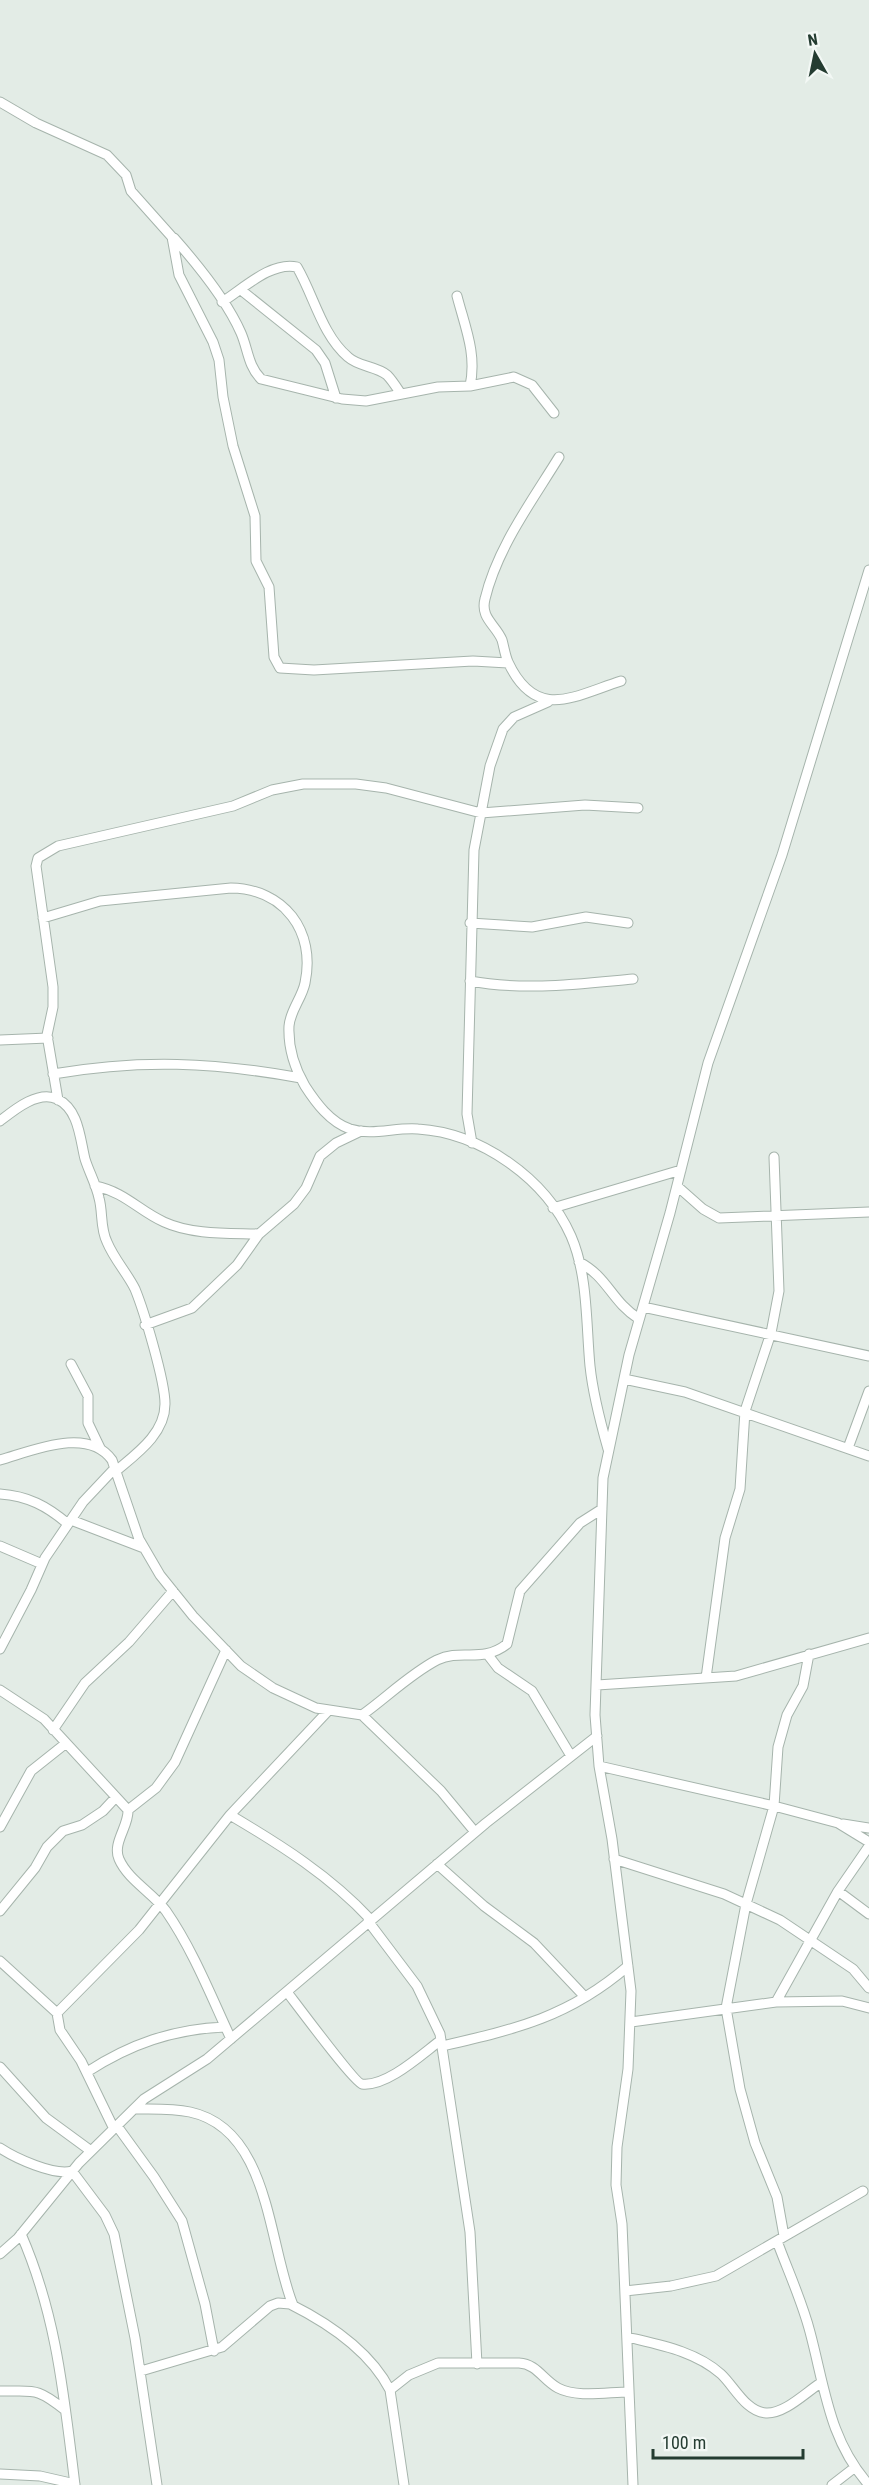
<svg xmlns="http://www.w3.org/2000/svg" width="869" height="2485" font-family="'Roboto Condensed',sans-serif">
	<rect width="100%" height="100%" fill="#e3ece6"/>
	<g fill="none" stroke-linecap="round" stroke-linejoin="round">
		<defs>
			<path id="minor" d="M 0,102 L 36,123 L 107,155 L 126,175 L 131,191 L 172,237 L 179,275 L 213,342 L 219,360 L 223,397 L 233,446 L 255,516 L 256,561 L 269,587 L 274,657 L 280,668 L 314,670 L 473,661 L 508,663
				M 174,238 C 197,264 227,301 241,333 C 248,349 248,366 261,379 L 342,399 L 366,401 L 438,387 L 470,386 L 514,377 L 532,385 L 554,413
				M 241,290 L 316,350 L 325,363 L 336,398
				M 457,296 C 465,327 477,354 470,386
				M 222,302 C 243,289 271,261 297,267 C 314,296 322,335 348,357 C 359,367 376,366 387,375 C 392,380 397,388 401,394
				M 559,457 C 532,501 497,548 485,599 C 480,618 496,625 502,640 C 504,647 505,655 508,662 C 536,722 574,696 621,681
				M 43,918 L 100,901 L 231,888 C 284,889 316,931 305,983 C 302,998 290,1011 289,1026 C 288,1048 294,1067 305,1086 C 316,1103 330,1122 350,1129 C 372,1136 396,1127 418,1129 C 481,1133 545,1178 571,1236 C 588,1275 586,1324 590,1366 C 593,1395 600,1421 608,1449
				M 470,923 L 532,927 L 586,917 L 628,923
				M 470,981 C 524,991 578,984 633,979
				M 0,1040 L 48,1038
				M 53,1074 C 141,1059 213,1062 301,1078
				M 58,1100 L 47,1035 L 53,1007 L 53,987 L 36,866 L 38,858 L 58,846 L 233,806 L 272,790 L 303,784 L 356,784 L 386,788 L 481,813 L 585,805 L 638,808
				M 0,1121 C 14,1110 38,1090 57,1099 C 79,1109 80,1139 85,1159 C 89,1172 96,1184 99,1198 C 103,1212 100,1228 107,1242 C 114,1259 127,1273 135,1289 C 144,1311 165,1381 165,1404 C 165,1434 136,1454 116,1471
				M 472,1143 L 467,1114 L 474,850 L 490,766 L 503,729 L 514,717 L 548,702
				M 95,1186 C 125,1192 139,1211 164,1222 C 192,1235 229,1233 259,1234
				M 677,1186 L 703,1209 L 719,1218 L 869,1212
				M 553,1208 L 681,1170
				M 579,1262 C 608,1277 611,1301 639,1319
				M 643,1307 L 869,1356
				M 145,1325 L 192,1308 L 237,1265 L 259,1234 L 294,1204 L 306,1188 L 320,1156 L 336,1143 L 361,1131
				M 71,1364 L 88,1396 L 88,1423 L 100,1448
				M 624,1379 L 685,1392 L 869,1456
				M 848,1448 L 869,1391
				M 0,1460 C 32,1451 88,1426 112,1460 L 139,1539 L 160,1575 L 193,1616 L 241,1666 L 273,1688 L 316,1708 L 362,1715 L 441,1791 L 475,1832
				M 0,1494 C 28,1496 47,1506 68,1524
				M 71,1520 L 144,1548
				M 0,1546 L 42,1564
				M 0,1649 L 31,1590 L 45,1558 L 83,1502 L 115,1468
				M 809,1654 L 803,1686 L 787,1715 L 778,1747 L 774,1806 L 838,1823 L 869,1842
				M 488,1655 L 498,1668 L 532,1691 L 571,1756
				M 706,1678 L 725,1538 L 740,1489 L 745,1411 L 771,1333 L 779,1291 L 774,1157
				M 597,1685 L 736,1676 L 869,1638
				M 0,1690 L 44,1719 L 128,1810 C 129,1826 112,1843 119,1859 C 128,1880 153,1893 166,1911 C 193,1950 211,1996 231,2039
				M 362,1715 C 386,1698 410,1674 437,1660 C 462,1648 481,1664 507,1644 L 520,1591 L 580,1523 L 602,1509
				M 53,1730 L 85,1683 L 129,1642 L 173,1591
				M 599,1766 L 774,1806 L 746,1904 L 726,2008 L 740,2089 L 755,2143 L 777,2197 L 784,2236
				M 128,1810 L 156,1788 L 175,1762 L 226,1650
				M 230,1815 C 281,1845 330,1876 370,1919
				M 843,1824 L 869,1828
				M 0,1827 L 31,1771 L 65,1744
				M 614,1859 L 724,1894 L 780,1920 L 853,1969 L 869,1988
				M 437,1864 L 484,1906 L 534,1943 L 585,1997
				M 838,1891 L 869,1914
				M 0,1911 L 35,1868 L 47,1847 L 63,1831 L 82,1825 L 103,1811 L 116,1797
				M 368,1921 L 417,1986 L 440,2034 L 470,2232 L 477,2364
				M 0,1961 L 57,2013
				M 287,1992 C 297,2005 355,2083 362,2084 C 387,2087 422,2054 441,2040
				M 776,2002 L 838,1891 L 869,1846
				M 631,2022 L 776,2002 L 842,2001 L 869,2008
				M 442,2046 C 516,2029 569,2017 628,1966
				M 0,2067 L 46,2118 L 91,2151
				M 87,2072 C 130,2044 173,2029 225,2027
				M 134,2109 C 153,2109 172,2108 190,2112 C 270,2129 268,2244 293,2305
				M 117,2126 L 154,2177 L 182,2221 L 205,2304 L 214,2351
				M 114,2129 L 81,2061 L 60,2030 L 57,2013 L 139,1930 L 230,1815 L 329,1710
				M 0,2148 C 15,2158 54,2176 72,2171 L 105,2215 L 114,2234 L 135,2338 L 157,2485
				M 21,2234 C 57,2316 64,2397 75,2485
				M 777,2241 C 788,2271 802,2301 810,2332 C 825,2388 829,2440 869,2485
				M 0,2254 L 18,2238 L 79,2163 L 144,2099 L 207,2059 L 486,1823 L 597,1736
				M 625,2291 L 671,2286 L 716,2276 L 863,2191
				M 627,2337 C 660,2345 695,2351 721,2374 C 734,2386 746,2412 766,2413 C 785,2414 806,2392 822,2382
				M 141,2371 L 222,2347 L 270,2306 L 278,2303 L 290,2304 C 328,2323 370,2351 390,2390 L 404,2485
				M 390,2390 L 409,2375 L 438,2363 L 519,2363 C 537,2364 543,2380 558,2388 C 577,2398 608,2392 629,2392
				M 0,2391 C 34,2392 35,2386 65,2410
				M 0,2474 L 40,2476 L 75,2484
				M 633,2485 L 622,2224 L 616,2185 L 617,2147 L 628,2069 L 631,1991 L 612,1839 L 599,1766 L 595,1715 L 603,1478 L 629,1355 L 670,1213 L 708,1063 L 782,855 L 869,570
				M 832,2485 L 854,2468"/>
		</defs>
		<!-- minor casing -->
		<use href="#minor" stroke="#a6b4ac" stroke-width="11"/>
		<!-- minor -->
		<use href="#minor" stroke="#fff" stroke-width="9"/>
	</g>
	<!-- north arrow -->
	<g transform="translate(815 54) rotate(351)" stroke="#f3f8f5" stroke-width="4.5" paint-order="stroke">
	<path d="M0-4.5L10 22L0 15L-10 22Z" fill="#243c31"/>
	<text y="-9" font-size="16" font-weight="bold" text-anchor="middle" fill="#243c31">N</text>
	</g>
	<!-- scale -->
	<path d="M653 2449v9h150v-9" fill="none" stroke="#243c31" stroke-width="3"/>
	<text x="662" y="2449" font-size="18" fill="#243c31" stroke="#f3f8f5" stroke-width="4.5" paint-order="stroke">100 m</text>
</svg>
